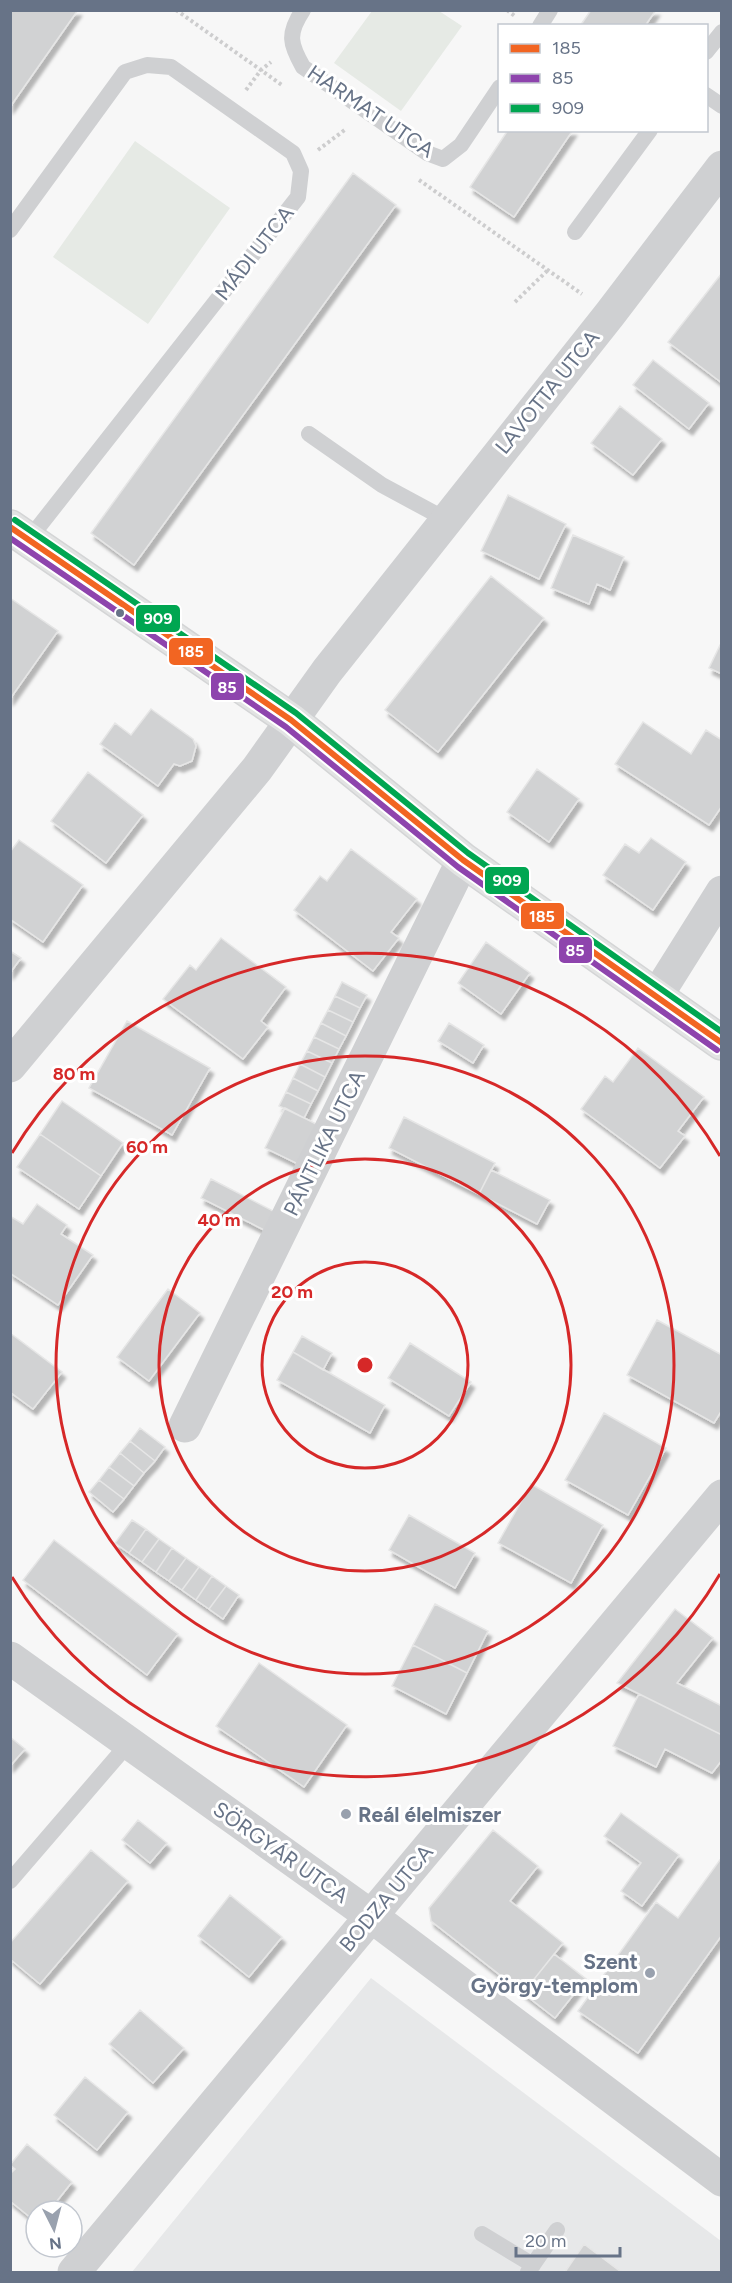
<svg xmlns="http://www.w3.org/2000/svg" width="732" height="2283" font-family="Figtree,sans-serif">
	<defs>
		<filter id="shadow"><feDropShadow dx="3.5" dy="6" stdDeviation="1.5" flood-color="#0004"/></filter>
	</defs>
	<rect width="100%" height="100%" fill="#f7f7f7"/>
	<!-- built -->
	<path fill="#e7e8e9" d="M 371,1978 L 721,2241 L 721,2272 L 132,2272 Z"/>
	<!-- green -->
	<path fill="#e6eae5" d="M 372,11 L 439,11 L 462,26 L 401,111 L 334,63 Z
		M 135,141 L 230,208 L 148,324 L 53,257 Z"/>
	<!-- building -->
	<path fill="#d1d2d3" stroke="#e6e6e6" stroke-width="1.5" filter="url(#shadow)" d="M 12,10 L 78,10 L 10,107 L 10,12 Z
		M 591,10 L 656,10 L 645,26 L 580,26 Z
		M 508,130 L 573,130 L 514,217 L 470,187 Z
		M 353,173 L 396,205 L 134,565 L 91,533 Z
		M 722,273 L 722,383 L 668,342 Z
		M 653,360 L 709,403 L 689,429 L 633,385 Z
		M 620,406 L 662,439 L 633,475 L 591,443 Z
		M 508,495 L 566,524 L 539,579 L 481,551 Z
		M 573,535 L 624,557 L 610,590 L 597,584 L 589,604 L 551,588 Z
		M 491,576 L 544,618 L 438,752 L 385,710 Z
		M 10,598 L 58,631 L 10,699 Z
		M 722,641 L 722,674 L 709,668 Z
		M 151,709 L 193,739 L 196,746 L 192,761 L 180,766 L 174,764 L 158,786 L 100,744 L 115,723 L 131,735 Z
		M 643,722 L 691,754 L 706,730 L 722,740 L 722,806 L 709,825 L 615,764 Z
		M 537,769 L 579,799 L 549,842 L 507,812 Z
		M 88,772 L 143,815 L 106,863 L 51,821 Z
		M 651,838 L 686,862 L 653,910 L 603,875 L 625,844 L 639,853 Z
		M 19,840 L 83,885 L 43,942 L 10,919 L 10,852 Z
		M 351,849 L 417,899 L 391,932 L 399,938 L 373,971 L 294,910 L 320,876 L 327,881 Z
		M 221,938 L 286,987 L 261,1021 L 268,1027 L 243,1059 L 163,999 L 190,965 L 196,970 Z
		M 486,942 L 530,973 L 501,1014 L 458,983 Z
		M 10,951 L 21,958 L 10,973 Z
		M 342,982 L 367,995 L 360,1008 L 335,996 Z
		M 335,996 L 360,1008 L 353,1022 L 328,1010 Z
		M 328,1010 L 353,1022 L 346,1036 L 321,1023 Z
		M 127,1021 L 210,1068 L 172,1135 L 89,1088 Z
		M 321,1023 L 346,1036 L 339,1049 L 314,1037 Z
		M 449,1023 L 484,1045 L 473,1063 L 438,1041 Z
		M 314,1037 L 339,1049 L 332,1063 L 307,1051 Z
		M 638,1048 L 704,1097 L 678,1131 L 685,1136 L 660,1168 L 581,1109 L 605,1076 L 613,1082 Z
		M 307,1051 L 332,1063 L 325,1077 L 300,1064 Z
		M 300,1064 L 325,1077 L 318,1091 L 293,1078 Z
		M 293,1078 L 318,1091 L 311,1104 L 286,1092 Z
		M 286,1092 L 311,1104 L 304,1118 L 279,1106 Z
		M 62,1101 L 123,1143 L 101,1176 L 40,1134 Z
		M 285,1108 L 318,1125 L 298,1164 L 265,1148 Z
		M 404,1117 L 495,1163 L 479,1194 L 389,1148 Z
		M 40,1134 L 101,1176 L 79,1209 L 17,1167 Z
		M 491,1170 L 550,1200 L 537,1224 L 479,1194 Z
		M 211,1179 L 277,1213 L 268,1232 L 201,1198 Z
		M 37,1204 L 67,1225 L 61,1234 L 93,1255 L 58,1305 L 10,1273 L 10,1216 L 23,1224 Z
		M 168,1289 L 200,1313 L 149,1381 L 117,1357 Z
		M 657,1320 L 722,1355 L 722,1410 L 714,1423 L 627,1375 Z
		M 10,1333 L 62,1372 L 33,1409 L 10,1392 Z
		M 302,1336 L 332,1353 L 323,1370 L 293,1352 Z
		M 410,1343 L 471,1382 L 449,1416 L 388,1378 Z
		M 293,1352 L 385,1405 L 370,1433 L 277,1380 Z
		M 604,1413 L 666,1448 L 628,1515 L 565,1480 Z
		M 140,1428 L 165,1447 L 155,1461 L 130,1441 Z
		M 130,1441 L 155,1461 L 144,1473 L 120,1453 Z
		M 120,1453 L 144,1473 L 134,1486 L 109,1467 Z
		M 109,1467 L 134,1486 L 124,1499 L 99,1480 Z
		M 99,1480 L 124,1499 L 113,1512 L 89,1492 Z
		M 531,1484 L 603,1525 L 571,1583 L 498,1543 Z
		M 409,1515 L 475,1553 L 455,1588 L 389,1550 Z
		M 132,1520 L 146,1529 L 129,1553 L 115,1543 Z
		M 146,1529 L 159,1539 L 142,1562 L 129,1553 Z
		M 159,1539 L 172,1548 L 156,1572 L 142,1562 Z
		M 54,1540 L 178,1634 L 147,1675 L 23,1580 Z
		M 172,1548 L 186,1558 L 169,1581 L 156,1572 Z
		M 186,1558 L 199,1567 L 182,1590 L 169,1581 Z
		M 199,1567 L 212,1576 L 196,1600 L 182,1590 Z
		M 212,1576 L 226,1586 L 209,1609 L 196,1600 Z
		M 226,1586 L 239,1595 L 223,1619 L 209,1609 Z
		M 435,1604 L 488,1631 L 467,1673 L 413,1645 Z
		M 675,1609 L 713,1638 L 677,1683 L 722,1706 L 722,1735 L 617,1683 Z
		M 413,1645 L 467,1673 L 446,1714 L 392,1686 Z
		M 259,1663 L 347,1725 L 304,1787 L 216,1726 Z
		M 639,1694 L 722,1735 L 722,1760 L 712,1773 L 665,1749 L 656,1767 L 613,1746 Z
		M 10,1737 L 25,1749 L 10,1766 Z
		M 621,1813 L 679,1855 L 642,1906 L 621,1891 L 641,1863 L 604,1836 Z
		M 138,1820 L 167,1843 L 150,1863 L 122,1840 Z
		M 493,1830 L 538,1866 L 510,1901 L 563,1943 L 523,1993 L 431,1921 L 429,1908 Z
		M 91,1850 L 128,1881 L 40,1984 L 10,1959 L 10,1943 Z
		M 722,1857 L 722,1935 L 638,2053 L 578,2011 L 656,1902 L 678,1918 Z
		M 230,1895 L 282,1937 L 249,1977 L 198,1936 Z
		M 554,1954 L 586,1979 L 555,2018 L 523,1993 Z
		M 140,2010 L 184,2048 L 153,2083 L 109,2044 Z
		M 85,2077 L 128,2112 L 97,2150 L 54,2115 Z
		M 27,2144 L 72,2182 L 49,2211 L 36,2211 L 36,2222 L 10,2201 L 10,2174 L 15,2169 L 10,2165 Z
		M 584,2244 L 621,2272 L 565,2272 Z"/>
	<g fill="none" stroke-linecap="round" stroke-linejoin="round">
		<defs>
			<path id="secondary" d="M 10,527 L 291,720 L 463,860 L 722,1043"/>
		</defs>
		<!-- secondary casing -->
		<use href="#secondary" stroke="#d4d5d6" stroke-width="36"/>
		<!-- path -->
		<path stroke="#cdcdce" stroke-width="4" stroke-dasharray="3 3" stroke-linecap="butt" d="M 176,10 L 282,85
			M 507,10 L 516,17
			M 246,90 L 261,70 L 271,62
			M 318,150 L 346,129
			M 419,180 L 582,294
			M 515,302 L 548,270"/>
		<!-- lane -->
		<path stroke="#cfd0d2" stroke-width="16" d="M 303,10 C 287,34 290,44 303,67 L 427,153 L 443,159 L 461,145 L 500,87
			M 540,26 L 550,10
			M 706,52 L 722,32
			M 706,95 L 722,106
			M 10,230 L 125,72 L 147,65 L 171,67 L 293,153 L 301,171 L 298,197 L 29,539
			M 575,232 L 650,130
			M 309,434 L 382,485 L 445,519
			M 10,1881 L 128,1744
			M 482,2234 L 533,2265
			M 528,2272 L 557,2230"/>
		<!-- street -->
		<path stroke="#cfd0d2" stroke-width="33" d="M 656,997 L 722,892
			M 10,1066 L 257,769 L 327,671 L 610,314 L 722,167
			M 185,1426 L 463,860
			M 10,1658 L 371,1916 L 722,2180
			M 74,2272 L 722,1496"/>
		<!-- secondary -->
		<use href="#secondary" stroke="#e2e3e3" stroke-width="33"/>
		<defs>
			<path id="bus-1" d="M 10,527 L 291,720 L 463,860 L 722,1043"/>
			<path id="bus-2" d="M 10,538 L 286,727 L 458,867 L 717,1050"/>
			<path id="bus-3" d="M 15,520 L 296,713 L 468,853 L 722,1032"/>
		</defs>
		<!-- bus-1 casing -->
		<use href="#bus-1" stroke="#fff" stroke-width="10"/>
		<!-- bus-2 casing -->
		<use href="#bus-2" stroke="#fff" stroke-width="10"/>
		<!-- bus-3 casing -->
		<use href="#bus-3" stroke="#fff" stroke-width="10"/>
		<!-- bus-1 -->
		<use href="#bus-1" stroke="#f26522" stroke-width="6"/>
		<!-- bus-2 -->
		<use href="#bus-2" stroke="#8e44ad" stroke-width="6"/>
		<!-- bus-3 -->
		<use href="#bus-3" stroke="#00a651" stroke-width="6"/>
	</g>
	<!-- distance rings -->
	<g fill="none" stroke="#d62828" stroke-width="3">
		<circle cx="365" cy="1365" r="103"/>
		<circle cx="365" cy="1365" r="206"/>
		<circle cx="365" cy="1365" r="309"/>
		<path d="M720 1574A412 412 0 0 1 12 1577M12 1153A412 412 0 0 1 720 1156"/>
	</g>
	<!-- markers -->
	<circle fill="#677387" stroke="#fff" stroke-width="2" cx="120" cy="613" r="5"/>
	<g fill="#99a1ae" stroke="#fff" stroke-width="2">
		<circle cx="346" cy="1814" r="6"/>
		<circle cx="650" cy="1973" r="6"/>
	</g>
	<g text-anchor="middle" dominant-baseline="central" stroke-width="6" stroke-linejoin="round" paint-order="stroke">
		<!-- street labels -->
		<g font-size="21" fill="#677387" stroke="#fff">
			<text transform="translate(371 111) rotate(34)">HARMAT UTCA</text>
			<text transform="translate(254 253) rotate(-52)">MÁDI UTCA</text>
			<text transform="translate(547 392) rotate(-51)">LAVOTTA UTCA</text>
			<text transform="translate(324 1143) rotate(-64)">PÁNTLIKA UTCA</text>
			<text transform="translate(281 1852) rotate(35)">SÖRGYÁR UTCA</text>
			<text transform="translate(386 1898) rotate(-50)">BODZA UTCA</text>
		</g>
		<!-- poi labels -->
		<g font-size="21" font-weight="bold" fill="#677387" stroke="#fff" text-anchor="start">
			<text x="358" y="1814">Reál élelmiszer</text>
			<text x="638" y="1961" text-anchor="end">Szent<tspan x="638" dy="24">György-templom</tspan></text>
		</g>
	</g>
	<circle cx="365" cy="1365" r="9" fill="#d62828" stroke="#fff" stroke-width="3"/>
	<g font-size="18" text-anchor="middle" font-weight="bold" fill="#d62828" stroke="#fff" stroke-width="6" stroke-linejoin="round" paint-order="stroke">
		<text x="74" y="1080">80 m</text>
		<text x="147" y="1153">60 m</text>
		<text x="219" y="1226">40 m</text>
		<text x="292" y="1298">20 m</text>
	</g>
	<g stroke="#fff" stroke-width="2">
		<rect x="135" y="604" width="46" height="29" rx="6" fill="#00a651"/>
		<rect x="168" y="637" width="46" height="29" rx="6" fill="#f26522"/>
		<rect x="210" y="672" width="35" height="29" rx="6" fill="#8e44ad"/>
		<rect x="484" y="866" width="46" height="29" rx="6" fill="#00a651"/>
		<rect x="520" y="902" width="45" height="28" rx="6" fill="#f26522"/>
		<rect x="558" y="936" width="35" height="28" rx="6" fill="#8e44ad"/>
	</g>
	<g font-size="16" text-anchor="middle" font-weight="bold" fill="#fff">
		<text x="158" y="624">909</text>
		<text x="191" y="657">185</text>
		<text x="227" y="693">85</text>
		<text x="507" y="886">909</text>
		<text x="542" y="922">185</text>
		<text x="575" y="956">85</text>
	</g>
	<!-- border -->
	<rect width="732" height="2283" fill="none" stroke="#677387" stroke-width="24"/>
	<!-- legend -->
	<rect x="498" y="24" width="210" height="108" fill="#ffffff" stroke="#c2c7cf" stroke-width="1.5"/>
	<rect x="510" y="44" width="30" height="9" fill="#f26522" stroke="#c2c7cf" stroke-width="1.5"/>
	<text x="552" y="54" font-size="18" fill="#677387">185</text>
	<rect x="510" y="74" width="30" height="9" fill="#8e44ad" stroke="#c2c7cf" stroke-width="1.5"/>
	<text x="552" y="84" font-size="18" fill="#677387">85</text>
	<rect x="510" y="104" width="30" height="9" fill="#00a651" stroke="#c2c7cf" stroke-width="1.5"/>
	<text x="552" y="114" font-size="18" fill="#677387">909</text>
	<!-- north arrow -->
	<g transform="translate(54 2229) rotate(174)"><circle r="28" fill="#ffffff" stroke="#c2c7cf" stroke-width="1.5"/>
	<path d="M0-4.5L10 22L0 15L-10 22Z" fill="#99a1ae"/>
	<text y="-9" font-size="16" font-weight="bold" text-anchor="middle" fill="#677387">N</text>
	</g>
	<!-- scale -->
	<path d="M516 2247v9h104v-9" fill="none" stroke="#677387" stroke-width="3"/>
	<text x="525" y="2247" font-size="18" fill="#677387" stroke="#ffffff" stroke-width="4.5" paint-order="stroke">20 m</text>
</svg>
